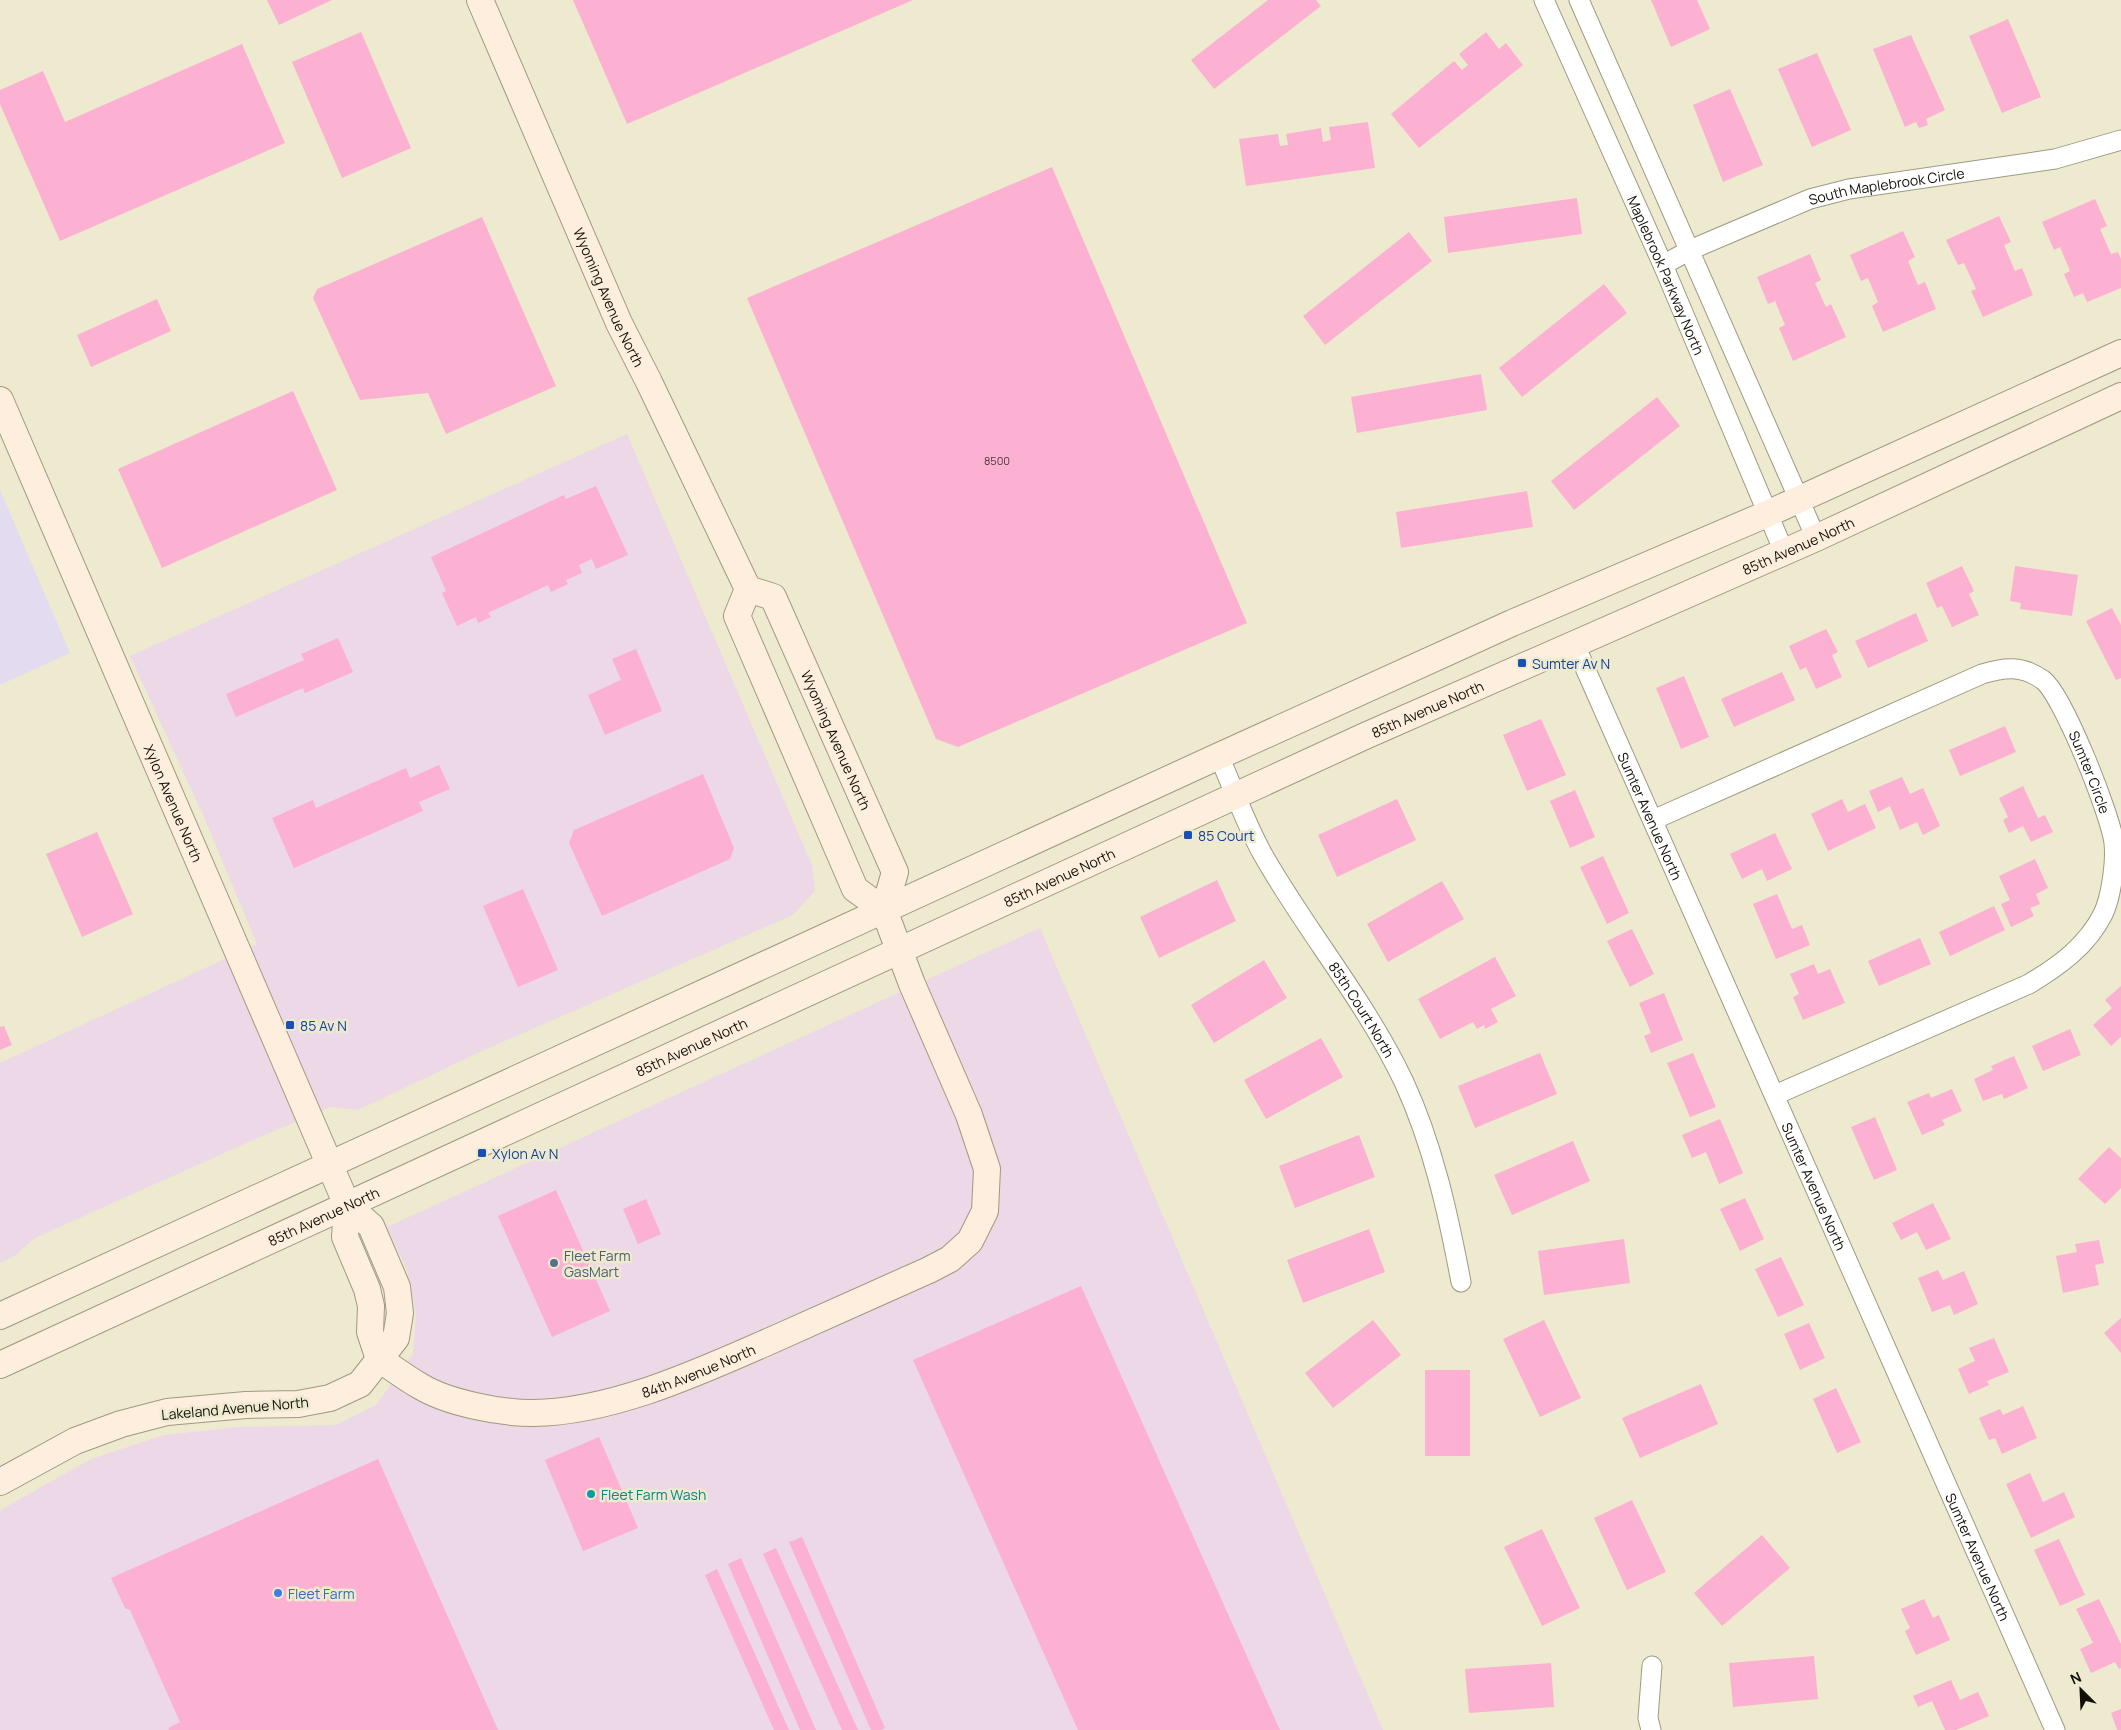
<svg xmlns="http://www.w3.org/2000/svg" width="2121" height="1730" font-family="Manrope,sans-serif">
	<rect width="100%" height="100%" fill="#eeead0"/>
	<!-- commercial -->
	<path fill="#ecd8e7" d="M 627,434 L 812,865 L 815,891 L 793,915 L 482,1051 L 358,1110 L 331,1107 L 253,1140 L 35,1238 L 13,1257 L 0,1263 L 0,1063 L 257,944 L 203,815 L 130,656 Z
		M 1040,928 L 1383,1730 L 0,1730 L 0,1512 L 4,1508 L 91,1459 L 164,1435 L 239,1427 L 335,1425 L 376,1405 L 413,1354 L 416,1314 L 407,1270 L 387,1227 Z"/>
	<!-- industrial -->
	<path fill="#e3dbf0" d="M 0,490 L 70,653 L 0,685 Z"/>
	<!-- building -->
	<path fill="#fcb0d2" d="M 267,0 L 332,0 L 279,25 Z
		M 573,0 L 913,0 L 627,124 Z
		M 1268,0 L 1316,0 L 1321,6 L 1214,89 L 1191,60 Z
		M 1651,0 L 1697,0 L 1710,29 L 1671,47 Z
		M 2008,19 L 2041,97 L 2002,113 L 1969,36 Z
		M 361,32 L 411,148 L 342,178 L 292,62 Z
		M 1486,32 L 1499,49 L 1506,43 L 1523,65 L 1419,148 L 1391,114 L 1454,61 L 1462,70 L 1468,65 L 1459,54 Z
		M 1911,35 L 1945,110 L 1926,119 L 1928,125 L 1919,128 L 1916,122 L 1905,127 L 1873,49 Z
		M 242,44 L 285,143 L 60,241 L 0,104 L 0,90 L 43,71 L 65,122 Z
		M 1817,53 L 1851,130 L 1812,147 L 1778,69 Z
		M 1730,89 L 1763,165 L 1723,182 L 1693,105 Z
		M 1368,122 L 1375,168 L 1246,186 L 1239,139 L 1278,134 L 1280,146 L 1288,145 L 1286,134 L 1321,128 L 1323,142 L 1331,140 L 1329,127 Z
		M 1052,167 L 1247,623 L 958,747 L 936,739 L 747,298 Z
		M 1577,198 L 1582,234 L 1448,253 L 1444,217 Z
		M 2095,199 L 2107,226 L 2100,229 L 2111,254 L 2118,252 L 2121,259 L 2121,288 L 2087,302 L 2083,293 L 2074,297 L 2064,274 L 2070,271 L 2060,247 L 2054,250 L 2042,222 Z
		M 1999,216 L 2011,242 L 2004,245 L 2015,271 L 2022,268 L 2033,295 L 1983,317 L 1971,291 L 1976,289 L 1964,263 L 1958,265 L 1946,240 Z
		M 482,217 L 556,386 L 446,434 L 428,393 L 360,400 L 313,298 L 317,289 Z
		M 1903,231 L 1915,257 L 1908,261 L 1918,285 L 1925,282 L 1936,309 L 1883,332 L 1872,306 L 1878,302 L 1868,278 L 1861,281 L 1850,255 Z
		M 1409,232 L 1432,261 L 1325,345 L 1303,316 Z
		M 1810,254 L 1821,280 L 1815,283 L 1826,307 L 1831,304 L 1846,337 L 1793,361 L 1779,328 L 1785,325 L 1775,301 L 1768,304 L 1757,277 Z
		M 1604,284 L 1627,313 L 1522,397 L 1499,368 Z
		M 157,299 L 171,331 L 91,367 L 77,335 Z
		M 1481,374 L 1487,410 L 1357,433 L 1351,397 Z
		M 293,391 L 337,490 L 162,568 L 118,469 Z
		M 1657,397 L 1680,426 L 1574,510 L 1551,481 Z
		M 596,486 L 628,555 L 596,569 L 592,559 L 579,565 L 582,573 L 566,580 L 568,584 L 551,592 L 548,585 L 488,613 L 491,617 L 478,623 L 476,617 L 457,626 L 442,593 L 446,591 L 431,557 L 564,495 L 566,499 Z
		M 1527,491 L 1533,527 L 1401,548 L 1396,512 Z
		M 1962,566 L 1974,591 L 1969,594 L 1979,615 L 1952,627 L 1942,606 L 1937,608 L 1926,583 Z
		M 2015,566 L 2078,575 L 2072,616 L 2020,609 L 2021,603 L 2010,601 Z
		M 2112,608 L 2121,625 L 2121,678 L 2116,680 L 2086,621 Z
		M 1916,613 L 1928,641 L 1868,668 L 1855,641 Z
		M 1826,629 L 1838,652 L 1832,655 L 1842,677 L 1816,689 L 1806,667 L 1800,670 L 1789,646 Z
		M 338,638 L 353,672 L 305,693 L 303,688 L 236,717 L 226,694 L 304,660 L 301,654 Z
		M 636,649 L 662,711 L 605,735 L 588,695 L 621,680 L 612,659 Z
		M 1782,672 L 1795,700 L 1734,727 L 1721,699 Z
		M 1684,676 L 1709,737 L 1681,749 L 1656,688 Z
		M 1541,719 L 1566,775 L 1527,791 L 1503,735 Z
		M 2005,726 L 2016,752 L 1960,776 L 1949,750 Z
		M 439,765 L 450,789 L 419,802 L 423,811 L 294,868 L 272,818 L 313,800 L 316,808 L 406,768 L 410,778 Z
		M 703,774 L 734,848 L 730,859 L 602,916 L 569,843 L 574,830 Z
		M 1902,777 L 1910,794 L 1923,788 L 1940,826 L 1923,835 L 1917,822 L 1900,830 L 1890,806 L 1878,812 L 1869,791 Z
		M 2023,786 L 2038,818 L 2045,815 L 2053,832 L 2031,842 L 2023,826 L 2009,833 L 2003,820 L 2008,817 L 1999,798 Z
		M 1575,790 L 1595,837 L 1570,848 L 1550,801 Z
		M 1397,799 L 1416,840 L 1337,877 L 1318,835 Z
		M 1842,799 L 1848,812 L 1865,804 L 1876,828 L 1828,851 L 1811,814 Z
		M 97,832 L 133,914 L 82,937 L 46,854 Z
		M 1775,833 L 1792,869 L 1767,881 L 1762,869 L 1742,879 L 1730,854 Z
		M 1603,856 L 1629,913 L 1607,924 L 1580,867 Z
		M 2035,859 L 2048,888 L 2036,894 L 2040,904 L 2030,908 L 2034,916 L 2011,927 L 2001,904 L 2010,900 L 1999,876 Z
		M 1217,880 L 1236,921 L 1159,958 L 1140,917 Z
		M 1442,881 L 1464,919 L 1388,962 L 1367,924 Z
		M 523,889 L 558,970 L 518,987 L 483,906 Z
		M 1777,894 L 1792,929 L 1802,925 L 1810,945 L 1776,959 L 1753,904 Z
		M 1994,906 L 2005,930 L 1950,956 L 1939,932 Z
		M 1632,929 L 1654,974 L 1630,987 L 1607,941 Z
		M 1920,938 L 1931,964 L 1879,986 L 1868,961 Z
		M 1495,957 L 1516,996 L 1491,1009 L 1498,1022 L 1485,1029 L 1484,1025 L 1477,1029 L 1473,1022 L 1440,1039 L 1418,999 Z
		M 1264,960 L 1287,998 L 1214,1043 L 1191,1005 Z
		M 1814,964 L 1818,974 L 1830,969 L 1845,1003 L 1803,1020 L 1793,997 L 1799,994 L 1790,974 Z
		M 2121,986 L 2121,1037 L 2111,1046 L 2093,1025 L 2112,1008 L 2105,1000 Z
		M 1664,993 L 1683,1040 L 1651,1053 L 1644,1036 L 1651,1033 L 1639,1003 Z
		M 4,1026 L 12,1045 L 0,1050 L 0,1027 Z
		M 2070,1029 L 2081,1055 L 2043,1071 L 2032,1046 Z
		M 1321,1038 L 1343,1077 L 1266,1119 L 1244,1080 Z
		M 1540,1053 L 1557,1094 L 1475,1128 L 1458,1086 Z
		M 1693,1053 L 1716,1107 L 1690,1117 L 1667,1063 Z
		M 2014,1056 L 2028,1088 L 2004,1099 L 2002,1094 L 1983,1101 L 1974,1079 L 1993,1070 L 1991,1066 Z
		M 1952,1089 L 1962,1111 L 1942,1120 L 1945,1125 L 1922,1135 L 1907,1102 L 1929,1093 L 1931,1098 Z
		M 1875,1117 L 1897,1170 L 1874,1180 L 1851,1127 Z
		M 1720,1119 L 1743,1173 L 1719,1184 L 1706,1152 L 1692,1158 L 1682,1135 Z
		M 1359,1135 L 1375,1177 L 1295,1208 L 1279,1166 Z
		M 1573,1141 L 1590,1181 L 1512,1215 L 1494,1175 Z
		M 2109,1147 L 2121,1158 L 2121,1188 L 2105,1204 L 2078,1179 Z
		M 556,1190 L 610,1311 L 552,1337 L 498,1216 Z
		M 1745,1198 L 1764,1239 L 1740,1251 L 1720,1209 Z
		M 646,1199 L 661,1234 L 638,1244 L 623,1209 Z
		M 1933,1203 L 1951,1239 L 1926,1250 L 1917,1232 L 1901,1240 L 1892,1223 Z
		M 1369,1229 L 1385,1272 L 1303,1303 L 1287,1260 Z
		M 1624,1239 L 1630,1283 L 1544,1295 L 1538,1251 Z
		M 2099,1240 L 2104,1263 L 2095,1265 L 2099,1285 L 2063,1293 L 2056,1256 L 2077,1252 L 2075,1244 Z
		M 1781,1257 L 1804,1305 L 1778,1317 L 1755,1269 Z
		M 1938,1270 L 1943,1280 L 1964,1271 L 1978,1304 L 1954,1315 L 1950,1305 L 1932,1312 L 1918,1278 Z
		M 1081,1286 L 1280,1730 L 1078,1730 L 913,1360 Z
		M 2121,1318 L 2121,1353 L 2104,1333 Z
		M 1373,1320 L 1401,1355 L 1333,1408 L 1305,1373 Z
		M 1544,1320 L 1581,1398 L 1540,1417 L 1503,1339 Z
		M 1809,1323 L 1825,1358 L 1800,1370 L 1784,1334 Z
		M 1994,1338 L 2009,1372 L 1987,1381 L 1989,1385 L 1969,1394 L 1958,1369 L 1975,1361 L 1969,1348 Z
		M 1425,1370 L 1470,1370 L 1470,1456 L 1425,1456 Z
		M 1701,1384 L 1718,1424 L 1640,1458 L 1622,1418 Z
		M 1836,1388 L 1861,1442 L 1837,1453 L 1813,1399 Z
		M 2023,1406 L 2037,1438 L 2002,1454 L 1995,1438 L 1989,1440 L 1979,1418 L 2000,1409 L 2003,1415 Z
		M 599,1437 L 638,1528 L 583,1551 L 545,1460 Z
		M 378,1459 L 498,1730 L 169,1730 L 168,1728 L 180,1722 L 130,1610 L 125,1608 L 111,1578 Z
		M 2030,1473 L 2043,1502 L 2064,1492 L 2075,1517 L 2031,1538 L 2006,1484 Z
		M 1632,1500 L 1666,1572 L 1627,1590 L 1594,1518 Z
		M 1542,1529 L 1580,1608 L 1542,1626 L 1504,1547 Z
		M 1762,1535 L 1790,1568 L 1722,1626 L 1694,1593 Z
		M 802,1537 L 885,1728 L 880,1730 L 871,1730 L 789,1542 Z
		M 2059,1539 L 2085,1595 L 2060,1606 L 2034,1550 Z
		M 776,1548 L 858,1730 L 842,1730 L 763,1554 Z
		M 741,1558 L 816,1730 L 800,1730 L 728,1564 Z
		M 717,1569 L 789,1730 L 774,1730 L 705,1575 Z
		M 1924,1599 L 1933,1618 L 1939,1615 L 1950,1640 L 1916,1655 L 1905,1631 L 1910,1628 L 1901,1609 Z
		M 2099,1599 L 2121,1644 L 2121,1668 L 2119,1669 L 2115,1662 L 2091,1673 L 2080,1649 L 2093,1643 L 2076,1609 Z
		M 1814,1656 L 1818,1699 L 1733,1707 L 1729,1663 Z
		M 1551,1663 L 1554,1707 L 1469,1713 L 1465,1669 Z
		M 1951,1680 L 1960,1700 L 1978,1692 L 1989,1716 L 1956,1730 L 1945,1730 L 1932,1701 L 1918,1707 L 1913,1696 Z
		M 2121,1709 L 2121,1730 L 2117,1730 L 2111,1713 Z"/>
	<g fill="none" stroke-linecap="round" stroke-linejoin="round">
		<defs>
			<g id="street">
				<path id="s1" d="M 1544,0 L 1663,265 L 1784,552"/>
				<path d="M 1579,0 L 1816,538"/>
				<path id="s2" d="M 1663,265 L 1690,250 L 1810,199 L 1849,189 L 2055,159 L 2121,140"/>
				<path id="s3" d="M 1574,643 L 2055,1730"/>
				<path id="s4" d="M 1219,756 C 1233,788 1245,822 1262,853 C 1306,931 1365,1000 1404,1082 C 1433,1145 1448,1213 1461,1282"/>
				<path id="s5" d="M 1653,820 L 1982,674 C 2005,667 2022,665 2043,680 C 2063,695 2111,816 2114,843 C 2116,862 2111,898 2103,914 C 2087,946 2059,966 2029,984 L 1775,1095"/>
				<path d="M 1651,1730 L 1648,1718 L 1652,1666"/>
			</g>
			<g id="secondary">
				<path id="s6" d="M 480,0 L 619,323 L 649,382 L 748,589 L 773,597 L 895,872 L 884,910"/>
				<path id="s7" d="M 0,400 L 347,1205 L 371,1226 L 397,1287 L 400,1313 L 396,1338 L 360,1384 L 330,1398 L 298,1404 L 246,1405 L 167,1412 L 121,1424 L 75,1441 L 0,1482"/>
				<path d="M 347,1205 L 345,1237 L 367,1289 L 371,1306 L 370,1332 L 379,1359"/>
				<path d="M 0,1316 L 1219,756 L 1512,623 L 1767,514 L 2121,353"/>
				<path id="s8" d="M 379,1359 C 393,1368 406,1378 420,1386 C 448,1403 500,1413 533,1413 C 613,1412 699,1372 770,1341 C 823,1317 876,1294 929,1270 L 950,1259 L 970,1241 L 985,1211 L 987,1169 L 969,1115 L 912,984 L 884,910 L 855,889 L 737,616 L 748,589"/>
				<path id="s9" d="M 0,1365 L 1365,736 L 1816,538 L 2121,396"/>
			</g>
		</defs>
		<!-- street casing -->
		<use href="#street" stroke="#9e9a82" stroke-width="21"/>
		<!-- secondary casing -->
		<use href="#secondary" stroke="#9e9a82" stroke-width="28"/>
		<!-- street -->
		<use href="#street" stroke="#fff" stroke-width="19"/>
		<!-- secondary -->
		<use href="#secondary" stroke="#feeedd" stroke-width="26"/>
	</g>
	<!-- markers -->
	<g fill="#1a4fb4" stroke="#eeead0" stroke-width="2">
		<rect x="1517" y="658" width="10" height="10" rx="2.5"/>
		<rect x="1183" y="830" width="10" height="10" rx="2.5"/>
		<rect x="285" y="1020" width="10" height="10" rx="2.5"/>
		<rect x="477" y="1148" width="10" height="10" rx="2.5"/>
	</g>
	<circle fill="#5c6f8a" stroke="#eeead0" stroke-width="2" cx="554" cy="1263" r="5"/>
	<circle fill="#0f9aa8" stroke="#eeead0" stroke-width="2" cx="591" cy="1494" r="5"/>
	<circle fill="#3f7fe0" stroke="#eeead0" stroke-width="2" cx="278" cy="1593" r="5"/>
	<g text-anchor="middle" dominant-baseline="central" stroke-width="5" stroke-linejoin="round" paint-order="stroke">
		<!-- number labels -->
		<g font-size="11" fill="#4c383a">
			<text x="997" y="460">8500</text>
		</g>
		<!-- street labels -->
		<g font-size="14" fill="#111007" stroke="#eeead0">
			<text stroke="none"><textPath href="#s2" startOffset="239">South Maplebrook Circle</textPath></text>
			<text stroke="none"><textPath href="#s1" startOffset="301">Maplebrook Parkway North</textPath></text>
			<text stroke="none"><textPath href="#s6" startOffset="324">Wyoming Avenue North</textPath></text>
			<text stroke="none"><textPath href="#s9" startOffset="1976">85th Avenue North</textPath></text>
			<text stroke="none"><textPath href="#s9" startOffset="1571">85th Avenue North</textPath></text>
			<text stroke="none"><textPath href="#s6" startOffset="830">Wyoming Avenue North</textPath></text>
			<text stroke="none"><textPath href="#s5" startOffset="528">Sumter Circle</textPath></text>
			<text stroke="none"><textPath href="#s7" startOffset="439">Xylon Avenue North</textPath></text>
			<text stroke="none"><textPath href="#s3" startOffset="189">Sumter Avenue North</textPath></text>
			<text stroke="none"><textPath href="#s9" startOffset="1166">85th Avenue North</textPath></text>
			<text stroke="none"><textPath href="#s4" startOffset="292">85th Court North</textPath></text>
			<text stroke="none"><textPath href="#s9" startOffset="761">85th Avenue North</textPath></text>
			<text stroke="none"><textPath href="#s3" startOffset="594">Sumter Avenue North</textPath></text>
			<text stroke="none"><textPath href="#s9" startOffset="356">85th Avenue North</textPath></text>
			<text stroke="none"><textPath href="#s8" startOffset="338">84th Avenue North</textPath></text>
			<text transform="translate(235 1408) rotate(-5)">Lakeland Avenue North</text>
			<text stroke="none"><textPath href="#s3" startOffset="999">Sumter Avenue North</textPath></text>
		</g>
		<!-- transit labels -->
		<g font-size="14" fill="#164399" stroke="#eeead0" text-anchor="start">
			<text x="1532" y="663">Sumter Av N</text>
			<text x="1198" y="835">85 Court</text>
			<text x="300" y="1025">85 Av N</text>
			<text x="492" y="1153">Xylon Av N</text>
		</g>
		<!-- service labels -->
		<g font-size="14" fill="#4e5e75" stroke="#eeead0" text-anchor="start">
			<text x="564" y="1255">Fleet Farm<tspan x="564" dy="16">GasMart</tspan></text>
		</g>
		<!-- culture labels -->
		<g font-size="14" fill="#0d838f" stroke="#eeead0" text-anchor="start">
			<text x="601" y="1494">Fleet Farm Wash</text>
		</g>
		<!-- shop labels -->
		<g font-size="14" fill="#366cbe" stroke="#eeead0" text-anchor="start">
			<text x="288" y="1593">Fleet Farm</text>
		</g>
	</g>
	<!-- north arrow -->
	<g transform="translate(2081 1690) rotate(336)" stroke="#eeead0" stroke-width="4" paint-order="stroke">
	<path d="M0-4L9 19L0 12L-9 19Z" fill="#111007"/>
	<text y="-8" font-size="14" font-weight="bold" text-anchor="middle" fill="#111007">N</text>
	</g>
</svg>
